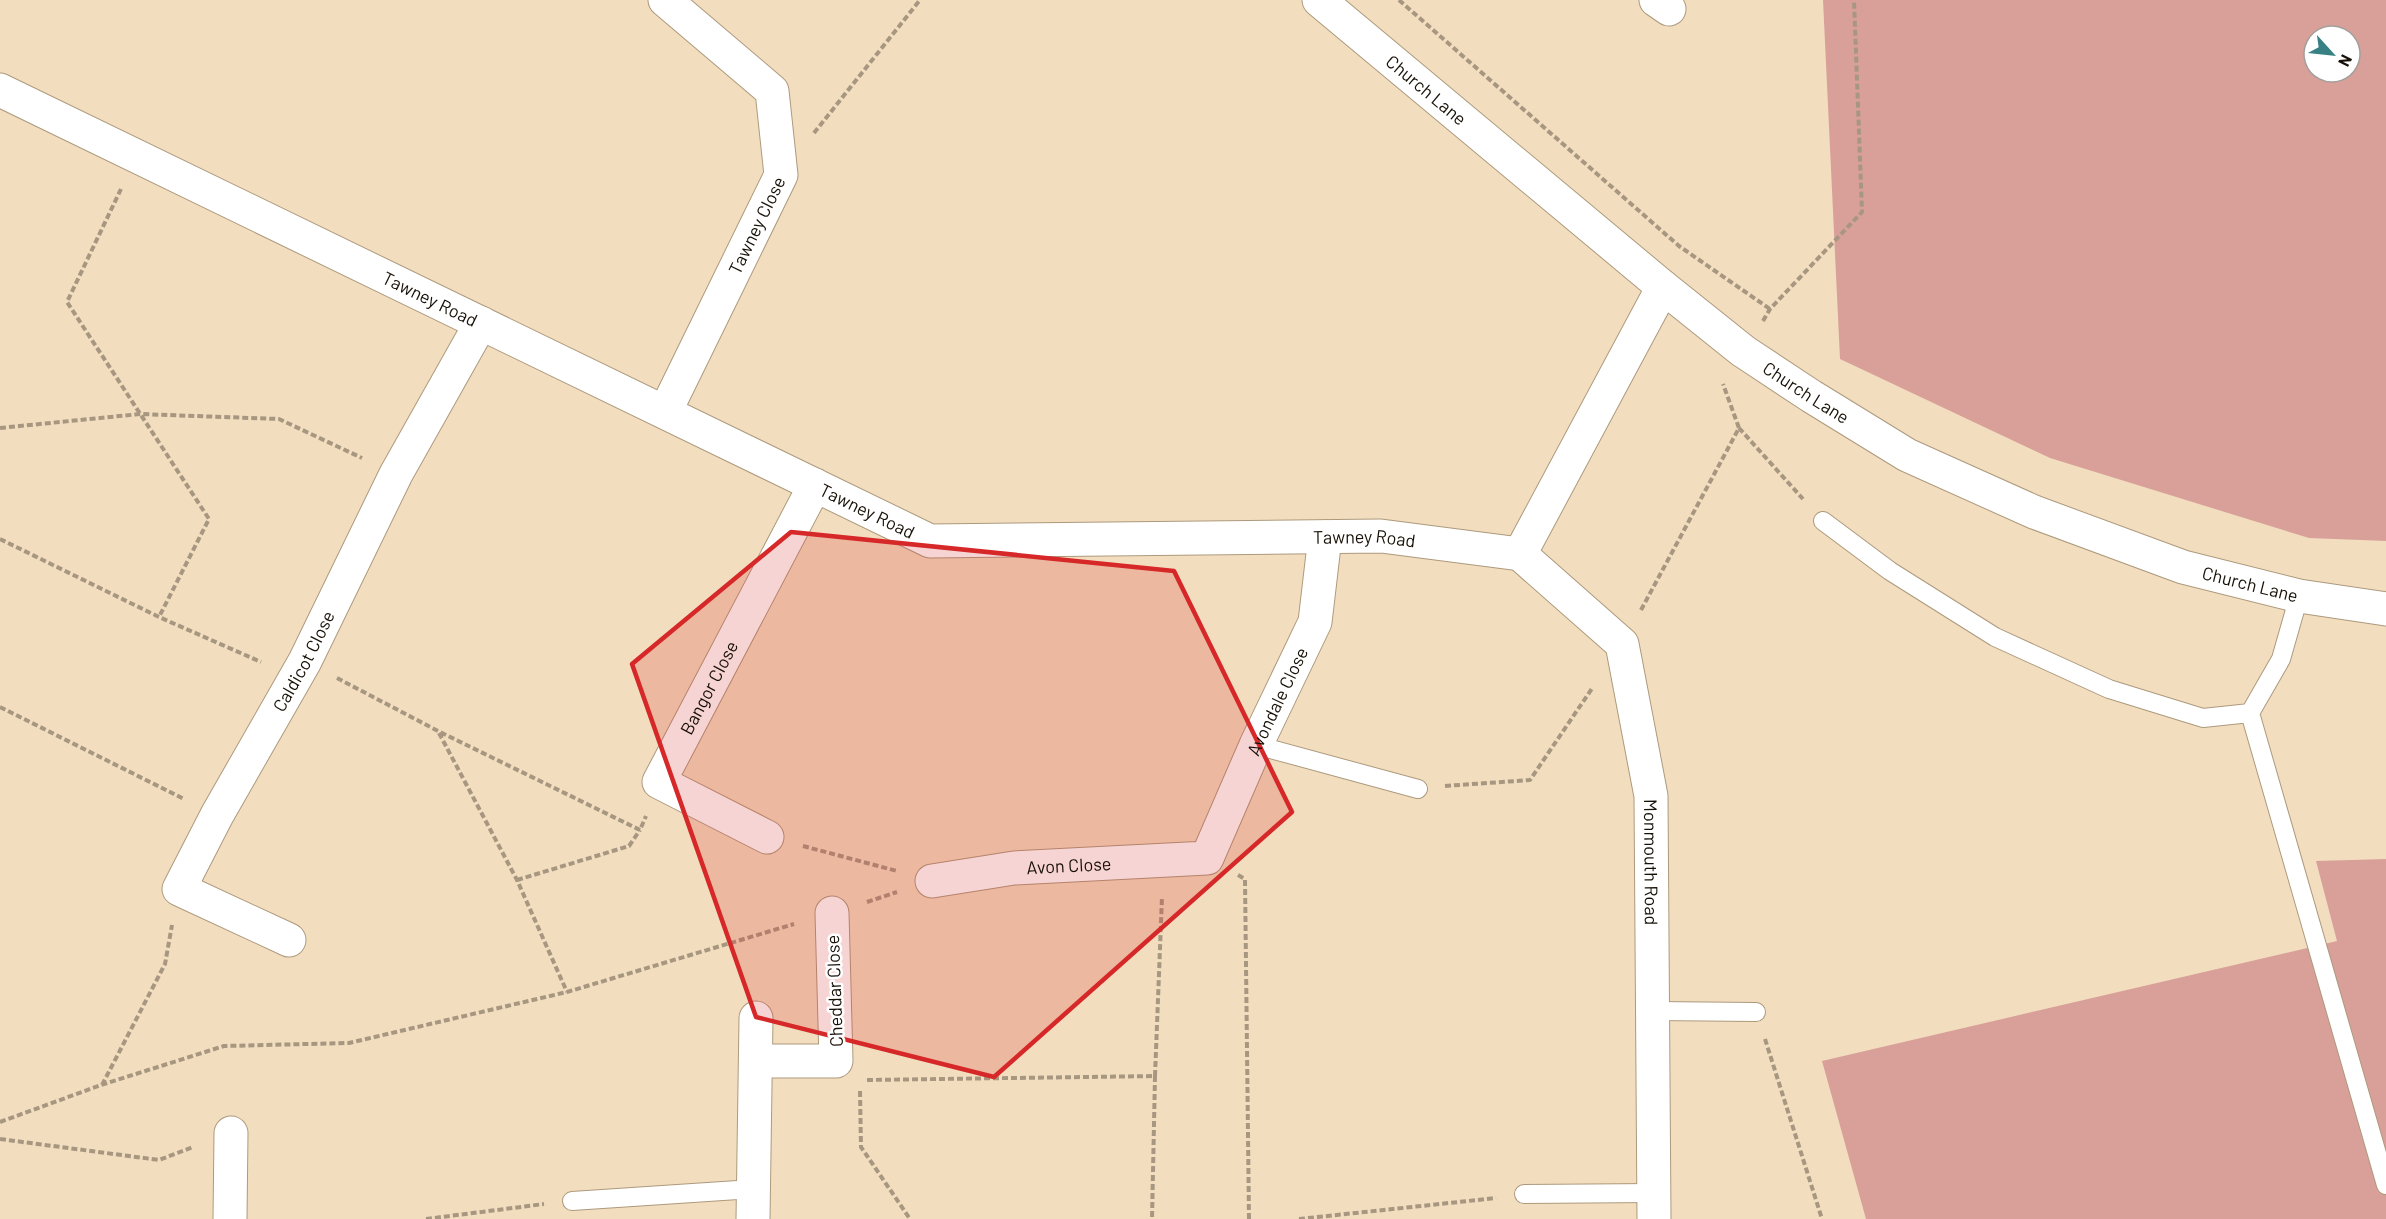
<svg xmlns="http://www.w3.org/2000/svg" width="2386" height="1219" font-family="Barlow,sans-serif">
	<rect width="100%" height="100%" fill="#f2ddbf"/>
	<!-- green -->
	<path fill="#d8a099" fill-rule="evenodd" d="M 1823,0 L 2386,0 L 2386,541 L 2309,538 L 2050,458 L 1840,359 ZM 2314,36 L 2350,36 L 2350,72 L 2314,72 Z
		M 2386,859 L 2386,1219 L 1866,1219 L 1822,1061 L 2337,941 L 2316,861 Z"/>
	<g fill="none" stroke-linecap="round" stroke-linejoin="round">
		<defs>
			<path id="service" d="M 1823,521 L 1890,571 L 1995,637 L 2109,689 L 2203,718 L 2250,713 L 2281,659 L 2299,596
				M 2250,713 L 2386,1185
				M 1256,745 L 1418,789
				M 1654,1011 L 1756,1012
				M 1524,1194 L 1654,1193
				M 572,1201 L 753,1189"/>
			<g id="minor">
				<path d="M 1656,0 L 1669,9"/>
				<path id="s1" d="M 0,90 L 930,541 L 1381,536 L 1520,554 L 1663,287"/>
				<path id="s2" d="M 665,412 L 781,175 L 772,91 L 665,0"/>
				<path id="s3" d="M 1520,554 L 1622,644 L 1651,796 L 1654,1219"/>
				<path id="s4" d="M 767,837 L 659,782 L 815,485"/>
				<path id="s5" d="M 932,881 L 1014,868 L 1207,858 L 1256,745 L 1315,622 L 1325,537"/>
				<path id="s6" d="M 289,940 L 179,889 L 217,815 L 305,661 L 396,474 L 481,323"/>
				<path d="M 756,1061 L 836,1061 L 832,913"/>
				<path d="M 230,1219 L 231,1133"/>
				<path d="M 753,1219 L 756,1018"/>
			</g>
			<g id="tertiary">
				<path id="s7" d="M 1319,0 L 1663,287 L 1743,351 L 1811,396 L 1907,455 L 2034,512 L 2183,567 L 2299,596 L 2386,609"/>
			</g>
		</defs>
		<!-- service casing -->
		<use href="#service" stroke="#ad9a7d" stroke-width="20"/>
		<!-- minor casing -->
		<use href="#minor" stroke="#ad9a7d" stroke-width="35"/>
		<!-- tertiary casing -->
		<use href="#tertiary" stroke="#ad9a7d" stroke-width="35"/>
		<!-- path -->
		<path stroke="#a89780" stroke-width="4" stroke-dasharray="6 3" stroke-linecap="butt" d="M 1399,0 L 1679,246 L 1770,309
			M 814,133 L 920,0
			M 121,189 L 67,302 L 209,519 L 159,617
			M 1763,321 L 1770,309 L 1862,212 L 1854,0
			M 0,428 L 140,414 L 279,419 L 362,458
			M 1739,428 L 1803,499
			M 0,539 L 159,617 L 261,662
			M 1641,610 L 1739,428 L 1723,384
			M 337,678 L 438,731 L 640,830 L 646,816
			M 0,707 L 184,799
			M 439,733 L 517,880 L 567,992
			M 1445,786 L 1530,780 L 1593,687
			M 803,846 L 897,871
			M 1238,875 L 1245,879 L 1249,1219
			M 517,880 L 629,846 L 640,830
			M 867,902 L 897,892
			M 1765,1039 L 1822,1219
			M 1155,1076 L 1162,897
			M 867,1080 L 1155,1076 L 1152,1219
			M 102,1085 L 165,964 L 172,925
			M 860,1091 L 861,1147 L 910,1219
			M 0,1122 L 101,1085 L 224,1046 L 349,1043 L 567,992 L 794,924
			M 0,1139 L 159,1160 L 193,1147
			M 426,1219 L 544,1204
			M 1299,1219 L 1496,1198"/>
		<!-- service -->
		<use href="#service" stroke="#fff" stroke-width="18"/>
		<!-- minor -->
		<use href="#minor" stroke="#fff" stroke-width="33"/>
		<!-- tertiary -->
		<use href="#tertiary" stroke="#fff" stroke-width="33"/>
	</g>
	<!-- marked area -->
	<path fill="#d62828" fill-opacity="0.2" stroke="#d62828" stroke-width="4.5" stroke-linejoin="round" d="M 791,532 L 1174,571 L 1292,812 L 994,1077 L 756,1017 L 632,664 Z"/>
	<g text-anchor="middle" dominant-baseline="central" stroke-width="5" stroke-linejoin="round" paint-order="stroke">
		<!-- street labels -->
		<g font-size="18" fill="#171006" stroke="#fff">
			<text stroke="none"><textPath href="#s7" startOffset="140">Church Lane</textPath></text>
			<text stroke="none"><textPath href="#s2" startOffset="208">Tawney Close</textPath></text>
			<text stroke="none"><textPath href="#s1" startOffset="478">Tawney Road</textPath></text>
			<text stroke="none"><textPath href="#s7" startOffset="626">Church Lane</textPath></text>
			<text stroke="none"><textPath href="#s1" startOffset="964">Tawney Road</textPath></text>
			<text stroke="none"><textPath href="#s1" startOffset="1468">Tawney Road</textPath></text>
			<text stroke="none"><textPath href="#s7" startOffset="1112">Church Lane</textPath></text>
			<text stroke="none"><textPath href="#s6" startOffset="381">Caldicot Close</textPath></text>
			<text stroke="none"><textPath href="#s4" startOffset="228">Bangor Close</textPath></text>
			<text stroke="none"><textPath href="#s5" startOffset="448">Avondale Close</textPath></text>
			<text stroke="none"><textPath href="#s3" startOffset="357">Monmouth Road</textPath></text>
			<text stroke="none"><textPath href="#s5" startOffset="138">Avon Close</textPath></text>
			<text transform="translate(834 991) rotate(-92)">Cheddar Close</text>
		</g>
	</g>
	<!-- north arrow -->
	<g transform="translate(2332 54) rotate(117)"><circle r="28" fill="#ffffff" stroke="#a29f9b" stroke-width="1.5"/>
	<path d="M0-4.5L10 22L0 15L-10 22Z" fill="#378083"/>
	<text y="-9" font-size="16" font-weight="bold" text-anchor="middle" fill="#171006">N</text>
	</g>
</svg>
